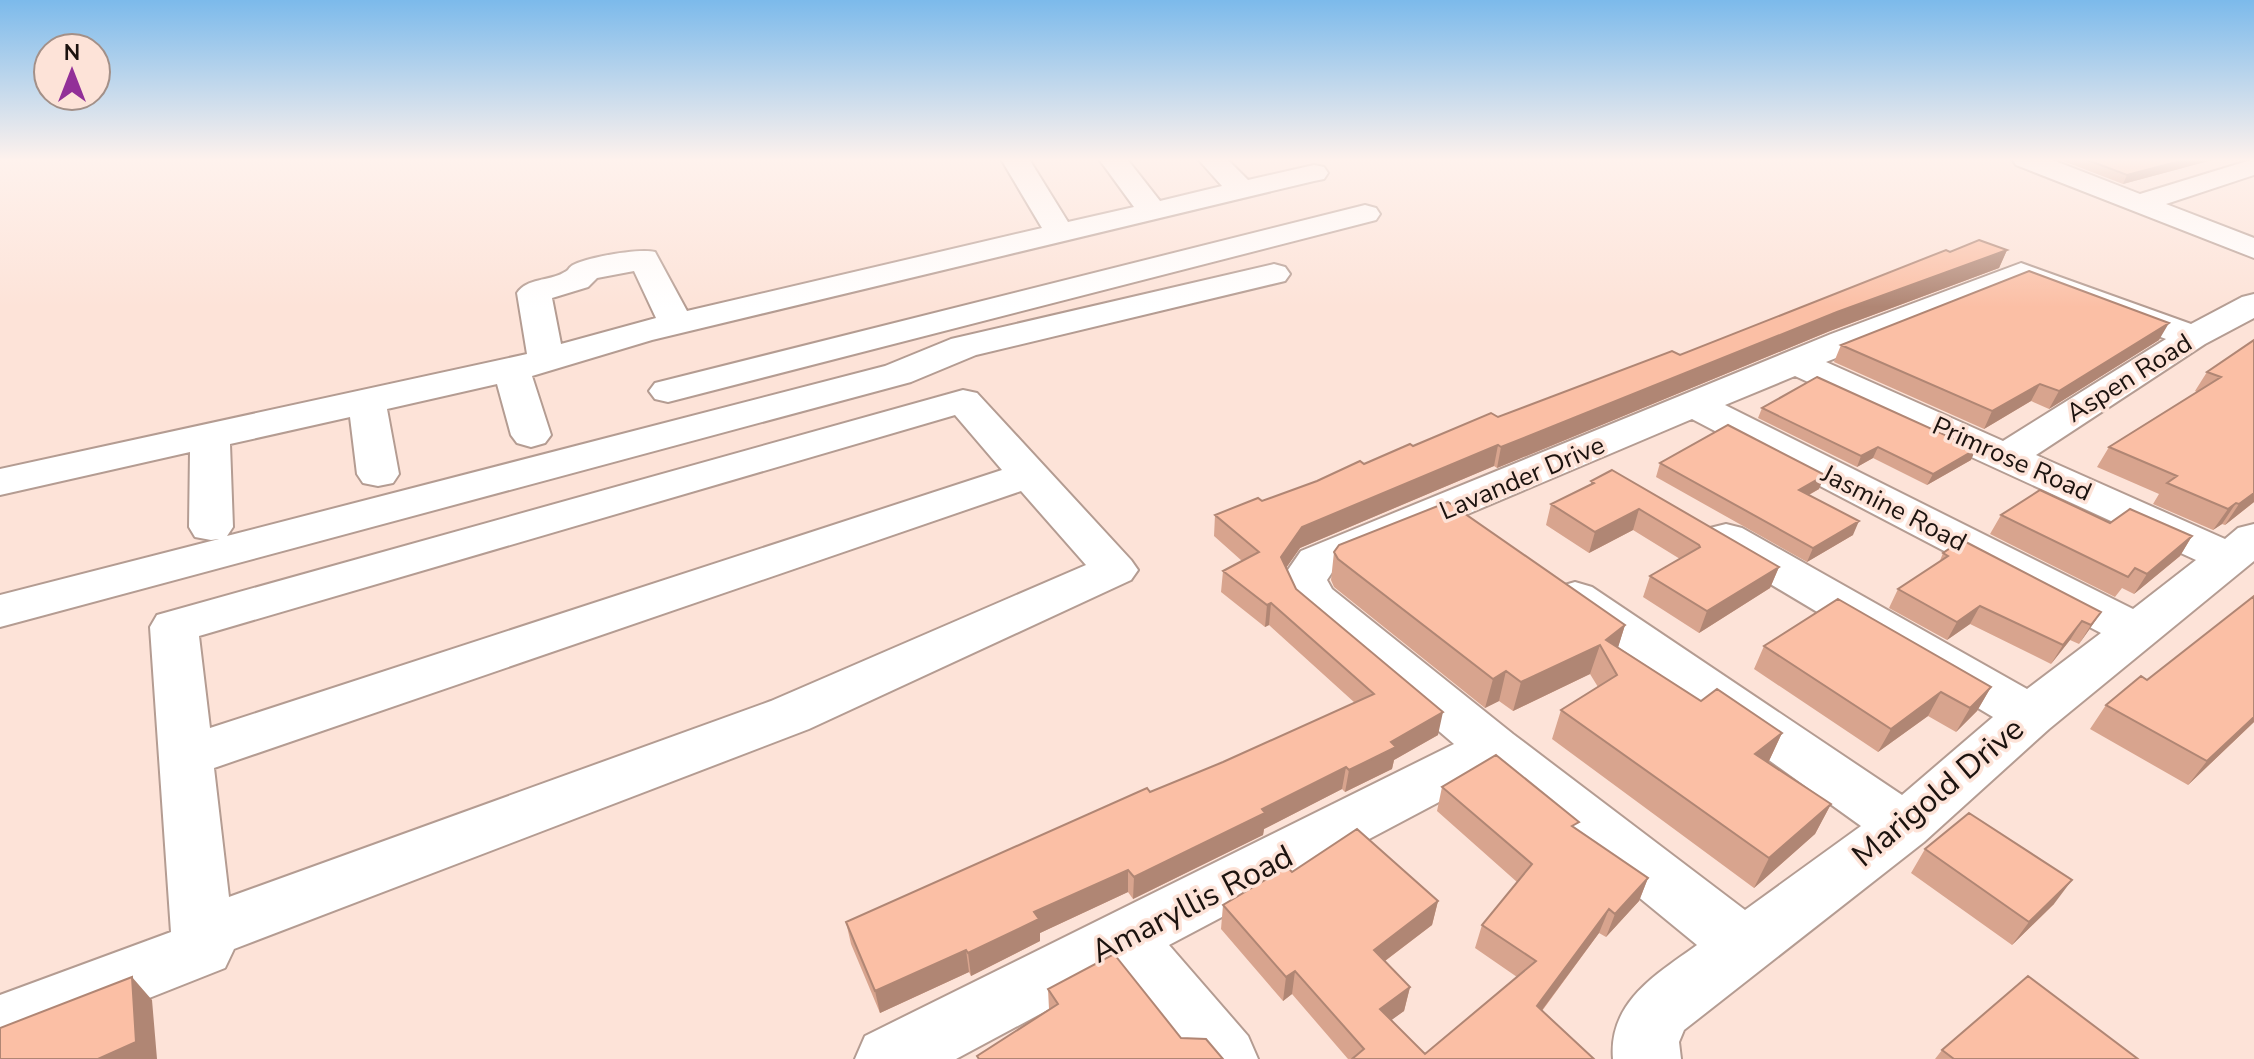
<svg xmlns="http://www.w3.org/2000/svg" width="2254" height="1059" font-family="'Nunito Sans',sans-serif">
	<rect width="100%" height="100%" fill="#fde3d8"/>
	<g fill="none" stroke-linecap="round" stroke-linejoin="round">
		<defs>
			<path id="minor" d="M 1001,159 L 1029,159 L 1068,222 L 1134,207 L 1099,159 L 1127,159 L 1160,201 L 1222,186 L 1198,159 L 1227,159 L 1248,180 L 1314,165 L 1324,167 L 1328,173 L 1324,179 L 1314,181 L 652,340 L 532,376 L 551,435 L 545,443 L 531,447 L 517,443 L 511,435 L 497,384 L 387,409 L 399,474 L 393,483 L 378,486 L 363,483 L 357,474 L 350,417 L 230,444 L 233,527 L 227,536 L 885,366 L 951,339 L 1274,264 L 1285,267 L 1290,274 L 1285,281 L 976,355 L 911,382 L 0,627 L 0,595 L 219,539 L 211,540 L 195,537 L 189,527 L 190,452 L 0,495 L 0,469 L 527,354 L 517,293 C 527,278 549,281 563,273 C 571,269 566,270 573,265 C 588,257 640,248 655,252 L 687,311 L 1042,228 ZM 634,271 L 656,318 L 561,344 L 552,298 L 588,287 L 597,278 Z
				M 2012,159 L 2050,159 L 2140,194 L 2254,159 L 2254,175 L 2166,204 L 2254,238 L 2254,258 L 2016,165 Z
				M 1365,205 L 1376,208 L 1380,214 L 1376,220 L 668,402 L 655,399 L 649,391 L 655,383 Z
				M 2021,263 L 2191,324 L 2242,297 L 2254,294 L 2254,318 L 2205,344 L 2036,455 L 2225,539 L 2238,528 L 2254,524 L 2254,561 L 2049,729 L 1924,842 L 1684,1030 L 1679,1042 L 1681,1059 L 1613,1059 C 1608,1002 1657,974 1697,945 L 1490,775 L 1169,945 L 1248,1036 L 1258,1059 L 1182,1059 L 1115,974 L 956,1059 L 855,1059 L 865,1036 L 1454,744 L 1296,609 L 1281,580 L 1301,551 L 1831,334 ZM 2021,284 L 2166,339 L 2003,441 L 1826,362 ZM 1795,376 L 2196,560 L 2133,609 L 1725,405 ZM 1692,419 L 2101,633 L 2027,689 L 1742,528 L 1726,524 L 1710,528 L 1704,538 L 1710,548 L 1993,717 L 1902,795 L 1592,587 L 1575,582 L 1558,587 L 1551,598 L 1558,609 L 1861,826 L 1745,910 L 1513,734 L 1332,589 L 1327,580 L 1333,571 Z
				M 963,390 L 977,393 L 1131,560 L 1138,570 L 1131,580 L 809,729 L 234,949 L 225,968 L 0,1057 L 0,995 L 171,932 L 150,627 L 157,615 ZM 955,415 L 1002,470 L 210,728 L 199,636 ZM 1021,491 L 1086,565 L 771,701 L 229,897 L 214,768 Z"/>
		</defs>
		<!-- minor casing -->
		<use href="#minor" stroke="#b49c92" stroke-width="4"/>
		<!-- minor -->
		<use href="#minor" fill="#fff" fill-rule="evenodd"/>
	</g>
	<!-- wall -->
	<path fill="#d8a48e" d="M 2058,159 L 2216,159 L 2123,184 Z
		M 2007,250 L 1999,268 L 1830,331 L 1497,468 L 1494,466 L 1300,548 L 1286,568 L 1296,589 L 1438,735 L 1394,760 L 1392,769 L 1345,792 L 1342,789 L 1264,829 L 1263,835 L 1133,899 L 1128,892 L 1040,933 L 1040,941 L 971,976 L 969,972 L 880,1013 L 851,944 L 846,922 L 1150,792 L 1223,762 L 1355,703 L 1269,625 L 1265,627 L 1221,592 L 1223,571 L 1242,561 L 1214,536 L 1215,515 L 1262,501 L 1413,446 L 1680,355 L 1950,252 Z
		M 2159,340 L 2049,409 L 2031,401 L 1984,429 L 1834,362 L 1841,345 Z
		M 2254,340 L 2254,502 L 2225,525 L 2222,524 L 2213,530 L 2153,504 L 2159,494 L 2097,467 L 2109,447 L 2197,392 L 2195,391 L 2207,372 Z
		M 1762,408 L 1971,460 L 1927,485 L 1873,458 L 1857,467 L 1758,418 Z
		M 1660,463 L 1819,489 L 1809,495 L 1853,535 L 1807,562 L 1656,477 Z
		M 1591,481 L 1779,567 L 1770,588 L 1699,633 L 1643,597 L 1650,576 L 1680,559 L 1633,530 L 1589,553 L 1546,525 L 1551,504 L 1591,484 Z
		M 2001,515 L 2110,523 L 2192,536 L 2180,556 L 2134,594 L 2122,588 L 2115,597 L 1990,534 Z
		M 1334,552 L 1625,625 L 1618,647 L 1701,701 L 1782,733 L 1768,763 L 1831,804 L 1815,834 L 1754,888 L 1552,739 L 1561,710 L 1598,687 L 1590,674 L 1513,711 L 1499,701 L 1485,708 L 1334,587 L 1331,580 Z
		M 1943,553 L 2101,612 L 2079,644 L 2070,640 L 2051,664 L 1970,624 L 1947,640 L 1889,608 L 1898,589 L 1939,563 Z
		M 1764,646 L 1991,687 L 1977,711 L 1956,732 L 1928,716 L 1878,752 L 1754,669 Z
		M 2147,680 L 2254,722 L 2188,785 L 2090,729 L 2106,705 Z
		M 1442,787 L 1577,829 L 1648,878 L 1639,901 L 1606,937 L 1599,933 L 1542,1011 L 1594,1059 L 1348,1059 L 1292,994 L 1283,1001 L 1221,929 L 1223,905 L 1292,872 L 1438,901 L 1432,925 L 1385,961 L 1410,987 L 1404,1011 L 1391,1020 L 1425,1054 L 1517,977 L 1475,948 L 1482,925 L 1517,882 L 1437,811 Z
		M 1925,849 L 2054,904 L 2012,945 L 1911,873 Z
		M 1048,989 L 1181,1038 L 1223,1059 L 978,1059 L 977,1056 L 1049,1009 Z
		M 1942,1050 L 2138,1059 L 1935,1059 Z"/>
	<!-- shaded-wall -->
	<path fill="#b08674" d="M 2188,159 L 2216,159 L 2123,184 L 2127,175 Z
		M 2007,250 L 1999,268 L 1830,331 L 1497,468 L 1501,447 L 1837,312 Z
		M 2169,323 L 2159,340 L 2049,409 L 2059,391 Z
		M 2040,384 L 2031,401 L 1984,429 L 1992,411 Z
		M 1498,445 L 1494,466 L 1300,548 L 1279,578 L 1281,557 L 1302,527 Z
		M 1878,447 L 1873,458 L 1857,467 L 1861,456 Z
		M 1976,449 L 1971,460 L 1927,485 L 1933,474 Z
		M 1825,475 L 1819,489 L 1794,503 L 1799,490 Z
		M 2254,493 L 2254,502 L 2225,525 L 2239,504 Z
		M 2236,503 L 2222,524 L 2213,530 L 2228,509 Z
		M 1639,509 L 1633,530 L 1589,553 L 1595,532 Z
		M 1859,521 L 1853,535 L 1807,562 L 1813,548 Z
		M 2192,536 L 2180,556 L 2134,594 L 2147,574 Z
		M 1779,567 L 1770,588 L 1699,633 L 1707,611 Z
		M 1271,603 L 1269,625 L 1265,627 L 1267,605 Z
		M 1980,606 L 1970,624 L 1947,640 L 1957,622 Z
		M 2101,612 L 2089,630 L 2079,644 L 2091,625 Z
		M 2082,621 L 2070,640 L 2051,664 L 2063,645 Z
		M 1625,625 L 1616,654 L 1606,640 Z
		M 1600,645 L 1590,674 L 1513,711 L 1521,682 Z
		M 1506,671 L 1499,701 L 1485,708 L 1493,679 Z
		M 1991,687 L 1977,711 L 1956,732 L 1970,708 Z
		M 1941,692 L 1928,716 L 1878,752 L 1891,729 Z
		M 1443,712 L 1438,735 L 1394,760 L 1392,769 L 1345,792 L 1349,770 L 1391,742 Z
		M 2254,717 L 2254,722 L 2188,785 L 2207,761 Z
		M 1782,733 L 1768,763 L 1755,754 Z
		M 1346,767 L 1342,789 L 1264,829 L 1263,835 L 1133,899 L 1134,877 L 1262,809 Z
		M 1831,804 L 1815,834 L 1754,888 L 1769,858 Z
		M 1128,870 L 1128,892 L 1040,933 L 1040,941 L 971,976 L 968,953 L 1034,912 Z
		M 1648,878 L 1639,901 L 1606,937 L 1615,914 Z
		M 2072,880 L 2054,904 L 2012,945 L 2029,922 Z
		M 1438,901 L 1432,925 L 1369,973 L 1374,950 Z
		M 1609,909 L 1599,933 L 1528,1029 L 1537,1006 Z
		M 966,950 L 969,972 L 880,1013 L 875,991 Z
		M 1295,971 L 1292,994 L 1283,1001 L 1286,977 Z
		M 132,977 L 152,1000 L 157,1059 L 98,1059 Z
		M 1410,987 L 1404,1011 L 1375,1032 L 1380,1009 Z"/>
	<!-- building -->
	<path fill="#fbbfa5" stroke="#b08674" stroke-width="2" d="M 2085,159 L 2188,159 L 2127,175 Z
		M 1979,240 L 2007,250 L 1837,312 L 1501,447 L 1498,445 L 1302,527 L 1281,557 L 1296,589 L 1443,712 L 1391,742 L 1396,747 L 1349,770 L 1346,767 L 1262,809 L 1265,813 L 1134,877 L 1128,870 L 1034,912 L 1039,919 L 968,953 L 966,950 L 875,991 L 846,922 L 1147,788 L 1150,792 L 1223,762 L 1374,694 L 1271,603 L 1267,605 L 1223,571 L 1259,552 L 1215,515 L 1258,498 L 1262,501 L 1317,481 L 1360,461 L 1364,464 L 1410,444 L 1413,446 L 1491,413 L 1498,417 L 1672,351 L 1680,355 L 1946,250 L 1950,252 Z
		M 2029,271 L 2169,323 L 2059,391 L 2040,384 L 1992,411 L 1841,345 Z
		M 2254,340 L 2254,493 L 2239,504 L 2236,503 L 2228,509 L 2167,483 L 2177,476 L 2109,447 L 2221,377 L 2207,372 Z
		M 1817,377 L 1976,449 L 1933,474 L 1878,447 L 1861,456 L 1762,408 Z
		M 1728,425 L 1825,475 L 1799,490 L 1859,521 L 1813,548 L 1660,463 Z
		M 1612,470 L 1779,567 L 1707,611 L 1650,576 L 1700,547 L 1699,545 L 1639,509 L 1595,532 L 1551,504 L 1594,483 L 1591,481 Z
		M 2040,490 L 2110,523 L 2130,509 L 2192,536 L 2147,574 L 2135,568 L 2128,577 L 2001,515 Z
		M 1448,502 L 1625,625 L 1606,640 L 1701,701 L 1717,689 L 1782,733 L 1755,754 L 1831,804 L 1769,858 L 1561,710 L 1617,675 L 1600,645 L 1521,682 L 1506,671 L 1493,679 L 1338,559 L 1334,552 L 1339,545 Z
		M 1962,540 L 2101,612 L 2091,625 L 2082,621 L 2063,645 L 1980,606 L 1957,622 L 1898,589 L 1948,556 L 1943,553 Z
		M 2254,596 L 2254,717 L 2207,761 L 2106,705 L 2141,676 L 2147,680 Z
		M 1838,599 L 1991,687 L 1970,708 L 1941,692 L 1891,729 L 1764,646 Z
		M 1496,755 L 1579,822 L 1572,826 L 1648,878 L 1615,914 L 1609,909 L 1537,1006 L 1594,1059 L 1352,1059 L 1364,1049 L 1295,971 L 1286,977 L 1223,905 L 1287,867 L 1292,872 L 1357,829 L 1438,901 L 1374,950 L 1410,987 L 1380,1009 L 1425,1054 L 1536,961 L 1482,925 L 1532,864 L 1442,787 Z
		M 1969,813 L 2072,880 L 2029,922 L 1925,849 Z
		M 1114,954 L 1181,1038 L 1206,1039 L 1223,1059 L 979,1059 L 977,1056 L 1058,1004 L 1048,989 Z
		M 2028,976 L 2138,1059 L 1954,1059 L 1942,1050 Z
		M 132,977 L 136,1042 L 98,1059 L 0,1059 L 0,1028 Z"/>
	<!-- sky -->
	<linearGradient id="sky" x2="0" y2="1"><stop stop-color="#7cbaeb"/><stop offset="0.52" stop-color="#fef2ed"/><stop offset="1" stop-color="#fef2ed" stop-opacity="0"/></linearGradient>
	<rect width="2254" height="307" fill="url(#sky)"/>
	<g text-anchor="middle" dominant-baseline="central" stroke-width="7" stroke-linejoin="round" paint-order="stroke">
		<!-- street labels -->
		<g font-size="26" fill="#1c130f" stroke="#fde3d8">
			<text transform="translate(2129 378) rotate(-32)">Aspen Road</text>
			<text transform="translate(2012 459) rotate(24)">Primrose Road</text>
			<text transform="translate(1522 478) rotate(-23)">Lavander Drive</text>
			<text transform="translate(1894 508) rotate(27)">Jasmine Road</text>
		</g>
		<!-- near-street labels -->
		<g font-size="32" fill="#1c130f" stroke="#fde3d8">
			<text transform="translate(1938 792) rotate(-40)">Marigold Drive</text>
			<text transform="translate(1192 904) rotate(-27)">Amaryllis Road</text>
		</g>
	</g>
	<!-- north arrow -->
	<g transform="translate(72 72)"><circle r="38" fill="#fde3d8" stroke="#a39088" stroke-width="2"/>
	<path d="M0-6L14 30L0 20L-14 30Z" fill="#923098"/>
	<text y="-12" font-size="22" font-weight="bold" text-anchor="middle" fill="#1c130f">N</text>
	</g>
</svg>
